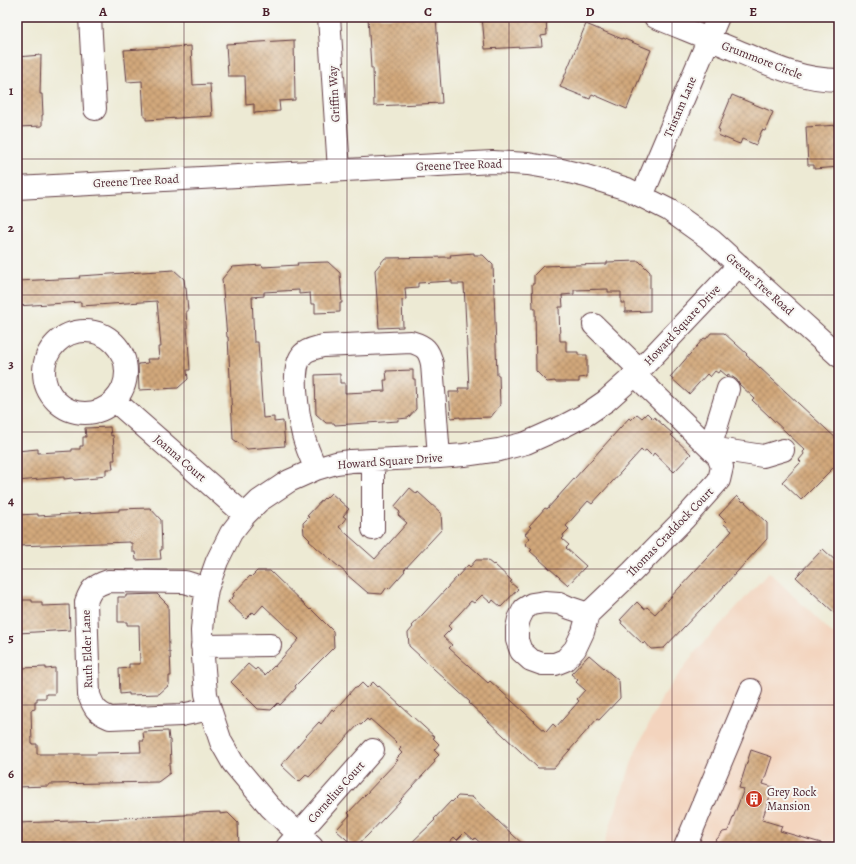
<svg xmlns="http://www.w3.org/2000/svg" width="856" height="864" font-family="Alegreya,serif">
	<defs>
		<pattern id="building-cross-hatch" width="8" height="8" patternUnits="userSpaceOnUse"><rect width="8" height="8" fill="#d2a87b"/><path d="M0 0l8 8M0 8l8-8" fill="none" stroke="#ac8865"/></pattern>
	</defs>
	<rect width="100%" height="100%" fill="#f6f6f2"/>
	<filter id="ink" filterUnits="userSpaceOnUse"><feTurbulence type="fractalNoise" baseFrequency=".025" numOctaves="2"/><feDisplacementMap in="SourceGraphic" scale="8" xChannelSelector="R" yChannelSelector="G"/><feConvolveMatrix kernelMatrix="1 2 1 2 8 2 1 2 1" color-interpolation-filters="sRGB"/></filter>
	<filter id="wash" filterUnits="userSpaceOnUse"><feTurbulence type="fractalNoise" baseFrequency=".012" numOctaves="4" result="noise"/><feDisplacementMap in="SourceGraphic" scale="16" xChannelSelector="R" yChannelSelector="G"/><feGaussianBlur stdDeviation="0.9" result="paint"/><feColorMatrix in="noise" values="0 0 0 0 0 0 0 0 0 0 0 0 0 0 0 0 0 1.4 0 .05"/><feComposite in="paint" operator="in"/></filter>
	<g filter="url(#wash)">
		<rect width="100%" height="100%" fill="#edead4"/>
		<!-- built -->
		<path fill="#f3d4be" d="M 769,572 L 835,636 L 839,683 L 839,847 L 603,847 L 636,750 L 663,696 L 696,651 Z"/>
		<g id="blocks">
			<!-- building -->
			<path fill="url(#building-cross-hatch)" d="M 368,17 L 436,17 L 442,103 L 374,106 L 373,68 L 371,68 Z
				M 482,17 L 546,17 L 547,35 L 541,36 L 542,46 L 485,49 Z
				M 586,24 L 622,39 L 622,38 L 651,50 L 627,109 L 592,94 L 590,99 L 560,87 Z
				M 294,40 L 295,100 L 279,101 L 280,111 L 254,113 L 254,104 L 246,105 L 245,76 L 228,76 L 226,44 Z
				M 191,46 L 193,85 L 210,84 L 212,116 L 146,120 L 146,117 L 144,117 L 142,81 L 127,82 L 124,50 Z
				M 41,55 L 40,94 L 42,94 L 43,115 L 42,115 L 42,126 L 17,127 L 17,57 Z
				M 732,95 L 773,112 L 765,131 L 762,130 L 756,145 L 742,139 L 740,144 L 737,143 L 718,135 L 720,130 L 718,129 Z
				M 839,125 L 839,167 L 814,169 L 814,165 L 808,165 L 806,127 Z
				M 474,253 L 474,255 L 483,255 L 493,265 L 497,375 L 499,375 L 500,405 L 491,417 L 460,418 L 460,417 L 451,418 L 449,392 L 459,392 L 458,388 L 469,388 L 464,284 L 452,284 L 452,281 L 418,283 L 418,287 L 405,288 L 406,299 L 402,300 L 403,327 L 379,328 L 375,270 L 385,258 L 451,257 L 450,255 Z
				M 639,261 L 650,272 L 650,311 L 625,312 L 625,303 L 621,303 L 621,292 L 608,292 L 608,289 L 574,290 L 574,294 L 562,295 L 563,307 L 559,307 L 560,341 L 566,341 L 566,352 L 578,352 L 578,355 L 587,355 L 587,377 L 579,378 L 579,382 L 555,382 L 555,381 L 547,382 L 536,371 L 535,308 L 533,308 L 532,284 L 534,284 L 534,275 L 543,266 L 607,264 L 607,262 Z
				M 328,262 L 340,273 L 342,303 L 340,303 L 340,312 L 315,313 L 315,304 L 311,304 L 310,293 L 299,294 L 299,290 L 264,292 L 264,296 L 252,297 L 254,342 L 258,342 L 263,418 L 274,417 L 274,422 L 283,421 L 285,446 L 247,449 L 233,439 L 228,337 L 227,337 L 222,279 L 232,267 L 262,265 L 263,267 L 298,265 L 297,263 Z
				M 174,270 L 184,279 L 185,287 L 186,287 L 188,311 L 186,311 L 190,370 L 187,370 L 188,379 L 178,388 L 139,390 L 138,364 L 148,363 L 147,359 L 159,359 L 158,347 L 161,347 L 157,301 L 81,306 L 81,302 L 17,306 L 17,281 L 80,278 L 79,276 Z
				M 711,333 L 724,333 L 747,354 L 746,355 L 839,441 L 839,462 L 801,500 L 782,482 L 801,462 L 799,460 L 804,454 L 803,452 L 805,450 L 752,400 L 754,398 L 739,384 L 737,380 L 728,374 L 727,376 L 720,370 L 718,373 L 715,371 L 710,377 L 707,374 L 689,394 L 670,377 L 704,338 L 706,339 Z
				M 413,370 L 413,379 L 415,379 L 416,409 L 408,418 L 398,419 L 398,421 L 335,425 L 334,423 L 326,423 L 316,414 L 315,375 L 340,374 L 340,383 L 345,383 L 345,393 L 367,392 L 385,391 L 384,380 L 387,380 L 386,371 Z
				M 647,413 L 653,419 L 654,417 L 673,434 L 671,435 L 691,454 L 674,472 L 654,453 L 652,456 L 646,450 L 643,452 L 641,450 L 592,504 L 588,501 L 566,526 L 569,529 L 563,535 L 564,537 L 562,539 L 569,545 L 566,548 L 586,566 L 568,585 L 530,551 L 532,550 L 525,544 L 530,538 L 525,534 L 531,527 L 529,526 L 545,508 L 547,509 L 629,418 L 631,420 L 637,414 L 642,418 Z
				M 110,427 L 111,436 L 113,435 L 115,460 L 112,460 L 113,469 L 106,469 L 106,475 L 97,476 L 97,478 L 74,480 L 73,478 L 64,479 L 64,477 L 17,481 L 17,451 L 38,449 L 38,453 L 72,451 L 72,449 L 80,449 L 80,446 L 83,446 L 83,437 L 86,437 L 85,428 Z
				M 410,488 L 417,494 L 418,492 L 441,513 L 442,529 L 404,570 L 405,571 L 389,589 L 387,587 L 382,594 L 368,593 L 346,574 L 346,573 L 309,541 L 310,540 L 304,534 L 303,523 L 309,517 L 307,516 L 324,498 L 325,499 L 331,493 L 349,509 L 343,516 L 346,518 L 339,527 L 375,559 L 407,523 L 398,515 L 400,512 L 394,507 Z
				M 737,496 L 743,502 L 744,501 L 767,523 L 767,539 L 704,608 L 703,607 L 664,648 L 651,649 L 645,642 L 643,644 L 621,623 L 622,621 L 620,620 L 637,602 L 644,609 L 647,607 L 655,614 L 732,531 L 724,524 L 726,522 L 719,515 Z
				M 150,508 L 161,520 L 162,550 L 160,550 L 161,559 L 136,560 L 135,552 L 132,552 L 132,543 L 130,543 L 130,542 L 17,546 L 17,515 L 38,514 L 38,516 L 119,511 L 119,509 Z
				M 823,549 L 839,564 L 839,617 L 796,577 Z
				M 476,560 L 487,560 L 493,565 L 494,564 L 512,581 L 510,582 L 518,589 L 501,607 L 493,600 L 491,603 L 482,595 L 474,603 L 471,601 L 448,626 L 451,629 L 443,637 L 452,645 L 449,648 L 488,683 L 490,681 L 546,732 L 553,724 L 556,727 L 579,701 L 577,699 L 585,690 L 576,682 L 578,680 L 571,674 L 589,655 L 619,681 L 620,698 L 599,720 L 597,719 L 554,768 L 538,768 L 469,703 L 470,702 L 409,646 L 408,633 L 413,627 L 412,626 L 468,565 L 470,567 Z
				M 257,571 L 270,571 L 310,610 L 311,609 L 333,631 L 334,647 L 295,686 L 296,688 L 280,705 L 278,703 L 271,710 L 258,709 L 231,682 L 248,664 L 255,670 L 257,668 L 265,675 L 274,666 L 274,667 L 299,639 L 263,605 L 255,614 L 253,612 L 246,619 L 228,602 L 234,596 L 233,594 L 250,576 L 251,577 Z
				M 157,594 L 168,605 L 169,652 L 170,652 L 171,676 L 169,676 L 169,685 L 159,694 L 129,695 L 129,693 L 120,694 L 119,669 L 129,668 L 129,664 L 140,664 L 139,625 L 127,625 L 127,622 L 118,622 L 118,597 L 126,597 L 126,595 Z
				M 17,600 L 32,600 L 32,602 L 42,602 L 42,606 L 69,605 L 70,630 L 18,633 L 18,631 L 17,631 Z
				M 46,667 L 46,669 L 55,668 L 55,694 L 46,694 L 46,698 L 37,698 L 37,701 L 35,701 L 35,709 L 31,710 L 32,744 L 37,744 L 37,754 L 97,754 L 97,753 L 141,752 L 140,741 L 144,741 L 143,732 L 168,731 L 169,740 L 170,740 L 171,764 L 169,764 L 170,773 L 158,782 L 49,784 L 49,786 L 17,787 L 17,670 L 22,670 L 22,668 Z
				M 373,682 L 378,687 L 379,686 L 435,737 L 433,738 L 439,744 L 434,750 L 439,755 L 434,760 L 435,762 L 401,799 L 402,799 L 367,836 L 355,847 L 336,830 L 350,815 L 348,813 L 398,760 L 396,759 L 402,753 L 399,750 L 401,748 L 395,742 L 396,742 L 370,719 L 369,721 L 367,719 L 361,725 L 359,724 L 309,777 L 306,775 L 299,782 L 281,765 L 305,737 L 319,722 L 321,724 L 332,709 L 334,711 L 355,687 L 357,688 L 362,683 L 367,688 Z
				M 751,750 L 772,757 L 763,784 L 773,787 L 762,820 L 782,826 L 780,831 L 821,843 L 821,847 L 710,847 L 723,832 L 728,831 L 744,789 L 739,788 Z
				M 458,796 L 472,797 L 526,847 L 485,847 L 475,838 L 474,840 L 465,832 L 457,840 L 454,837 L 445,847 L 407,847 L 435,820 L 434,819 L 451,801 L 452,802 Z
				M 220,812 L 220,814 L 228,813 L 238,823 L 239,847 L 209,847 L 209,845 L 155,847 L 17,847 L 17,823 L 100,820 L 100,819 L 186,815 L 186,814 L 196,814 L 196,813 Z"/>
		</g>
	</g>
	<g filter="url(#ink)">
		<use href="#blocks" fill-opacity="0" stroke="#623d44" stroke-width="1"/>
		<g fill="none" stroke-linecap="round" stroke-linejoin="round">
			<defs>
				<path id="minor" d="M 90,17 L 95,109
					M 329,17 L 339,170
					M 655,17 C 684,29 712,40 740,52 C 772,66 803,80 839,80
					M 17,188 L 493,162 L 528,164 L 557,169 L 586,176 L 627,189 L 669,210 L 711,240 L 839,356
					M 642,196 L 718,17
					M 594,325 L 640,370
					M44 372a41 41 0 1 1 82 0a41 41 0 1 1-82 0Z
					M 728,389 L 710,448 L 763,456 L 783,450
					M 115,401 L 245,515
					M 373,460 L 373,529
					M 316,469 C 311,458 306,446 303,435 C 299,418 289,368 303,354 C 308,349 316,348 323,346 L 411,342 C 425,346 429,350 432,364 L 439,457
					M 207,589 L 185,582 L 108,581 C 94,586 91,588 86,602 L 89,695 C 94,708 96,712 110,718 L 181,715 L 210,709
					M 588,614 L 570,608 L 559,603 L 545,602 L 532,604 L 524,609 L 519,619 L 517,628 L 517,640 L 521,651 L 531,660 L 542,664 L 555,664 L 565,660 L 575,649 L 583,632 L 588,614 L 632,572 L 685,518 L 719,480 L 722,467 L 718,456 L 635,375
					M 202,646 L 270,645
					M 287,847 L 373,750
					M 312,847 L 270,807 L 233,763 L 221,742 L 210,709 L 206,694 L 203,657 L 202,631 L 204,607 L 207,589 L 217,561 L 231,533 L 245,515 L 259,501 L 289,481 L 316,469 L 336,463 L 351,461 L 439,457 L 464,455 L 499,450 L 526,443 L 564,426 L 587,414 L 606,401 L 635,375 L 739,265
					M 685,847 L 751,690"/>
			</defs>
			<!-- minor casing -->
			<use href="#minor" stroke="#623d44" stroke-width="24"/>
			<!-- minor -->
			<use href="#minor" stroke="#fff" stroke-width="22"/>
		</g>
	</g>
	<!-- grid -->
	<path fill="none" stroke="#4a1f2b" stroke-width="1" stroke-opacity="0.55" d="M 184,17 L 184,847M 347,17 L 347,847M 509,17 L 509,847M 672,17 L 672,847M 17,159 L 839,159M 17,295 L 839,295M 17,432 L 839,432M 17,569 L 839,569M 17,705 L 839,705"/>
	<!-- icons -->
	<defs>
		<symbol id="building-disc" viewBox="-11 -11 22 22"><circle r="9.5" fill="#c8321e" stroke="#f6f6f2"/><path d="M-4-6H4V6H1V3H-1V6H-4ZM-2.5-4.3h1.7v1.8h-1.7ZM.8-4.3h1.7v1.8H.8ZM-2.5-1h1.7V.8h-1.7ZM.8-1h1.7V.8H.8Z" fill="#fff"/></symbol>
	</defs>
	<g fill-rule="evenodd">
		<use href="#building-disc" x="744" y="789" width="20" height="20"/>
	</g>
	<g text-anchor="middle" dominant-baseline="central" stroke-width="4" stroke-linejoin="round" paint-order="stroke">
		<!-- street labels -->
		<g font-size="12" fill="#4a1f2b" stroke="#f6f6f2">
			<text transform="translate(762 60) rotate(21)">Grummore Circle</text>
			<text transform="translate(334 94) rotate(-93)">Griffin Way</text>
			<text transform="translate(680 107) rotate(-67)">Tristam Lane</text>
			<text transform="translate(459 165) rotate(-2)">Greene Tree Road</text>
			<text transform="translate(136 181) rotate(-3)">Greene Tree Road</text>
			<text transform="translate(760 284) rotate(42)">Greene Tree Road</text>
			<text transform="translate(682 325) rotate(-47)">Howard Square Drive</text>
			<text transform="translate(180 458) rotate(41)">Joanna Court</text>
			<text transform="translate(390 461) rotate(-4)">Howard Square Drive</text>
			<text transform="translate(670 532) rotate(-46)">Thomas Craddock Court</text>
			<text transform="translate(87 649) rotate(-92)">Ruth Elder Lane</text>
			<text transform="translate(336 792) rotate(-48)">Cornelius Court</text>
		</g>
		<!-- poi labels -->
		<g font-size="12" fill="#4a1f2b" stroke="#f6f6f2" text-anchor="start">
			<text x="767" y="792">Grey Rock<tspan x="767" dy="14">Mansion</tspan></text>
		</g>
	</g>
	<!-- margin -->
	<rect width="856" height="864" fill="none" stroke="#f6f6f2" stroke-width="44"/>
	<rect x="22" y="22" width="812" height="820" fill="none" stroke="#4a1f2b" stroke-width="1.5"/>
	<g font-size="13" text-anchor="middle" font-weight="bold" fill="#4a1f2b">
		<text x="103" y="16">A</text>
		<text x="266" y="16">B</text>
		<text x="428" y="16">C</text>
		<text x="590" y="16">D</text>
		<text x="753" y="16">E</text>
		<text x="11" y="95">1</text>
		<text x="11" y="232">2</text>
		<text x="11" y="368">3</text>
		<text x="11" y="505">4</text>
		<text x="11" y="642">5</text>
		<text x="11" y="778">6</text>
	</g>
</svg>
